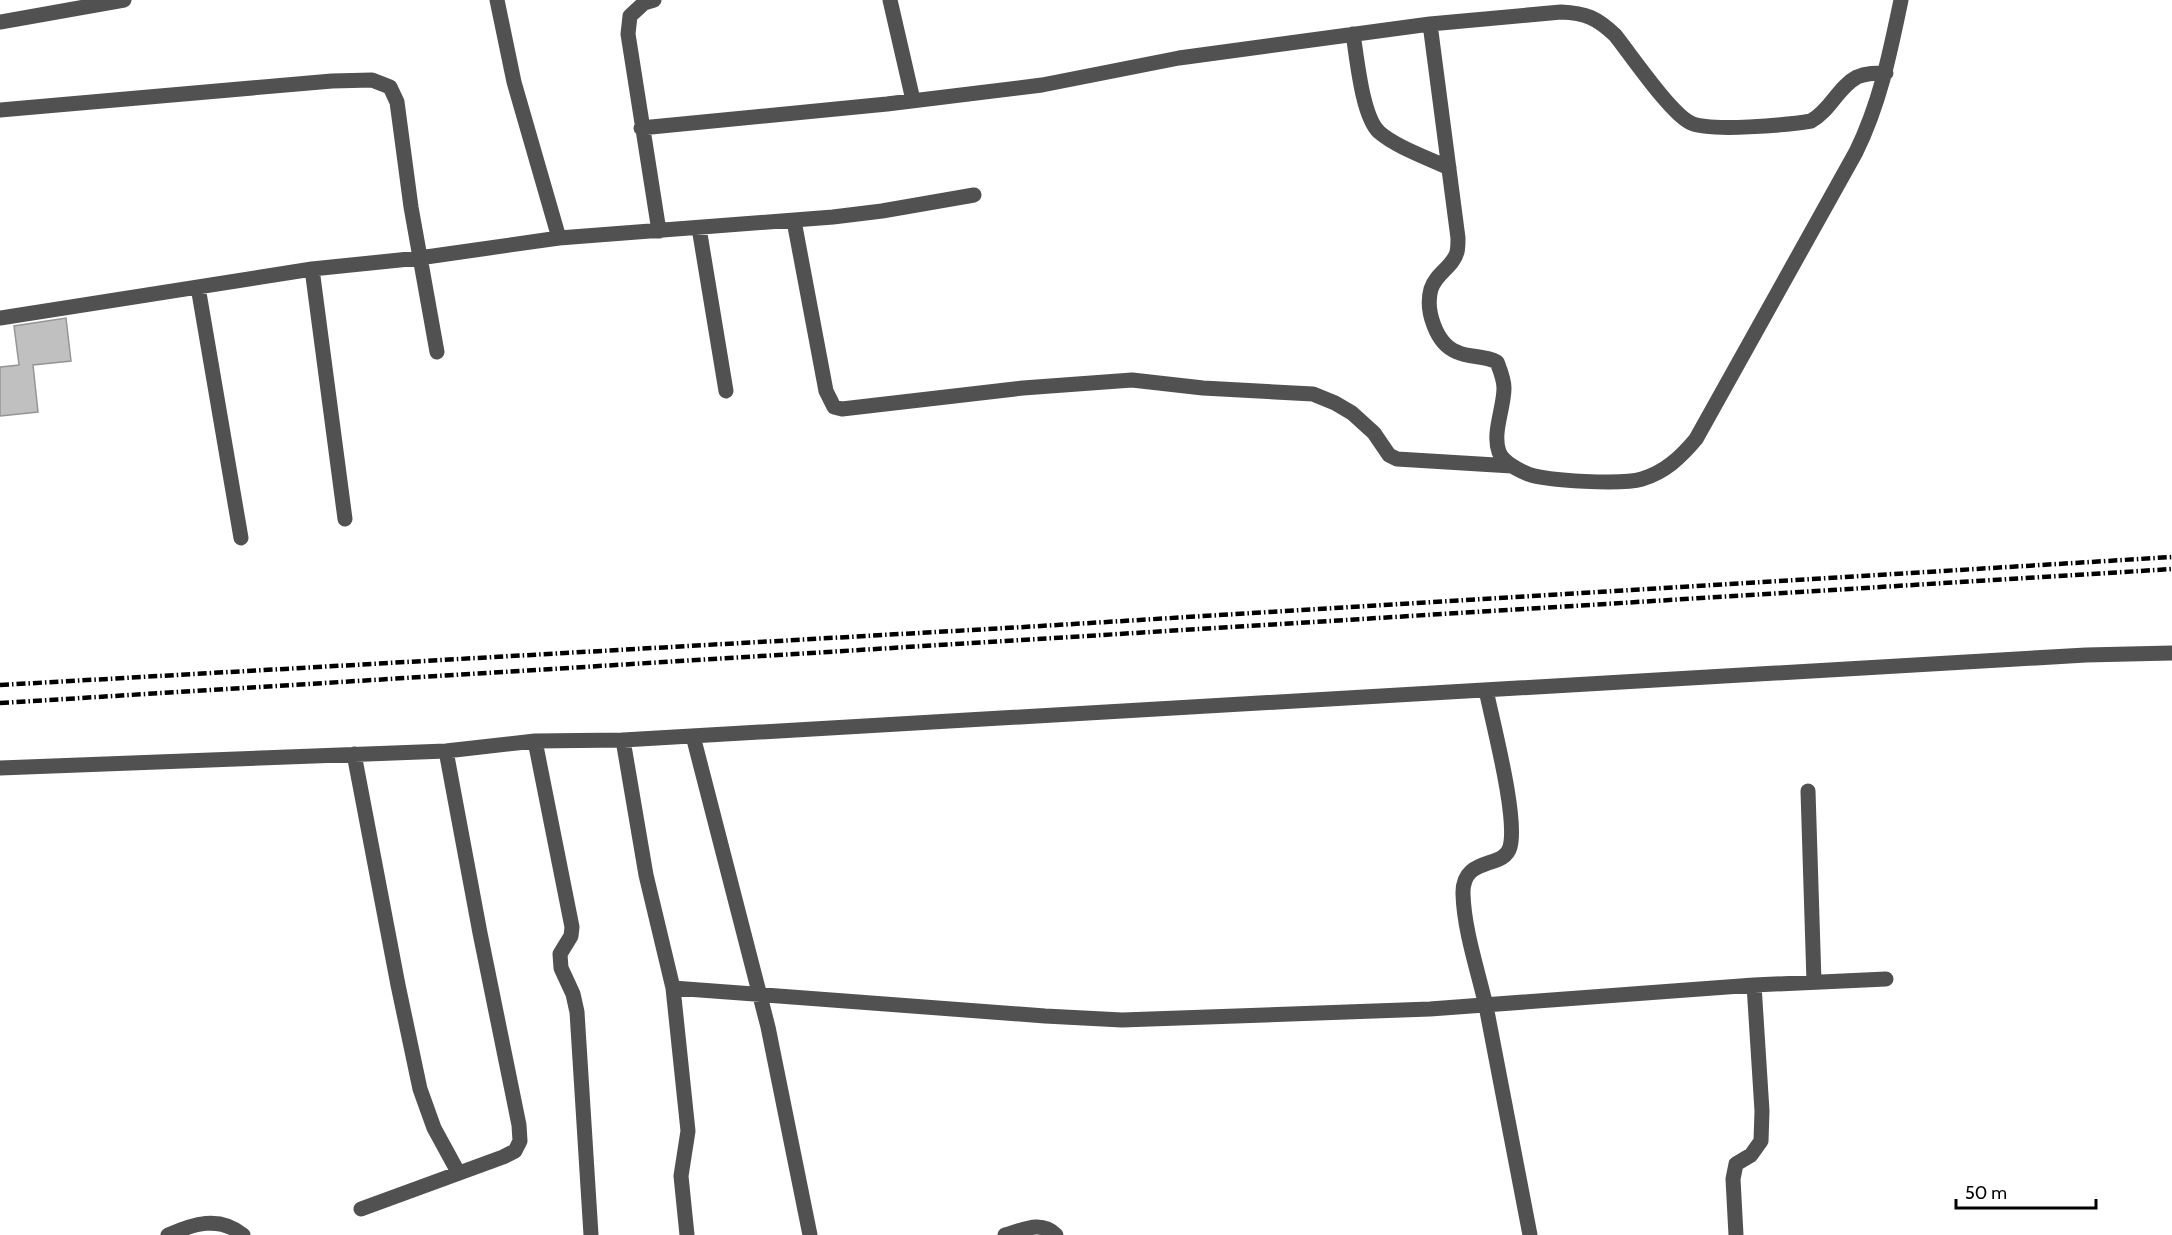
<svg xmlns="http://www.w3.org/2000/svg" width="2172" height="1235" font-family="Cabin,sans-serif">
	<rect width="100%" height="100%" fill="#fff"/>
	<!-- building -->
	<path fill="#c0c0c0" stroke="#959595" stroke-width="1.5" d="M 66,318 L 71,361 L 33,365 L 38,412 L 0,416 L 0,367 L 19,365 L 14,326 Z"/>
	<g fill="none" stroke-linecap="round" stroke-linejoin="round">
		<!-- minor -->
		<path stroke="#515151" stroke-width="15" d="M 497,0 L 514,82 L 559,238
			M 654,0 L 644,3 L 630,16 L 628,34 L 659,231
			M 890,0 L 913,100
			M 0,22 L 124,0
			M 1430,24 L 1458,238 C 1458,242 1458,248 1457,252 C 1453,267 1436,273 1431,289 C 1425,310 1436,344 1457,352 C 1470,358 1484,355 1497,362 C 1500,370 1504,379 1504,388 C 1504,408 1492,433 1499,452 C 1503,462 1518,470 1528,474 C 1547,481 1622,485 1642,479 C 1665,472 1680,458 1696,439 L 1856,152 C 1880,103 1890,53 1901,0
			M 1353,34 C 1357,58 1362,116 1379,132 C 1396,147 1428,158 1449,168
			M 0,110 L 332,81 L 372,80 L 390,87 L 397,102 L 411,207 L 437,352
			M 641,128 L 887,104 L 1042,85 L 1179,58 L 1430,24 L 1561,12 C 1586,13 1597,18 1615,35 C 1631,55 1671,114 1691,123 C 1710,132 1788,125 1811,121 C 1830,111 1838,87 1857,77 C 1866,73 1876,73 1886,73
			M 794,221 L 826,391 L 834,407 L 842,409 L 1023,388 L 1132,380 L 1203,388 L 1313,394 L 1335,403 L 1352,413 L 1374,433 L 1389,455 L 1397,459 L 1512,466
			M 699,228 L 726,391
			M 312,269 L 345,519
			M 198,287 L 241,538
			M 0,318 L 312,269 L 419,258 L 559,238 L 833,217 L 882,211 L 974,195
			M 1486,690 C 1493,724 1518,818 1510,847 C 1504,870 1462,855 1463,894 C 1464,930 1478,971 1486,1006 C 1501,1082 1515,1159 1530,1235
			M 693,736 L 768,1027 L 810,1235
			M 623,740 L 646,875 L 673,988 L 688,1131 L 681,1176 L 687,1235
			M 535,741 L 572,927 L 571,936 L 560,954 L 561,968 L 573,994 L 577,1012 L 591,1235
			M 354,754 L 398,985 L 420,1089 L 434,1128 L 458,1172
			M 0,768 L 446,751 L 535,741 L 623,740 L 2086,655 L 2172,653
			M 1808,791 L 1814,982
			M 673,988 L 1045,1016 L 1122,1020 L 1430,1009 L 1754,985 L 1886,979
			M 361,1209 L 503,1157 L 515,1151 L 520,1141 L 519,1125 L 480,933 L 446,751
			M 168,1235 C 193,1224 219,1215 243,1235
			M 1005,1235 C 1023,1230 1041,1220 1056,1235
			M 1736,1235 L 1733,1179 L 1736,1164 L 1751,1155 L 1761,1141 L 1762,1111 L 1754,985"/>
		<!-- rail -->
		<path stroke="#000" stroke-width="4.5" stroke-dasharray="9 3 1.5 3" stroke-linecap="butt" d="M 0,685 L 1024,627 L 2172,557
			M 0,703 L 2172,569"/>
	</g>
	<!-- scale -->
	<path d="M1956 1199v9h140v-9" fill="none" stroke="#000000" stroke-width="3"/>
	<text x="1965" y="1199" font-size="18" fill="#000000" stroke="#ffffff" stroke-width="4.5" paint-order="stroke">50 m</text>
</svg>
